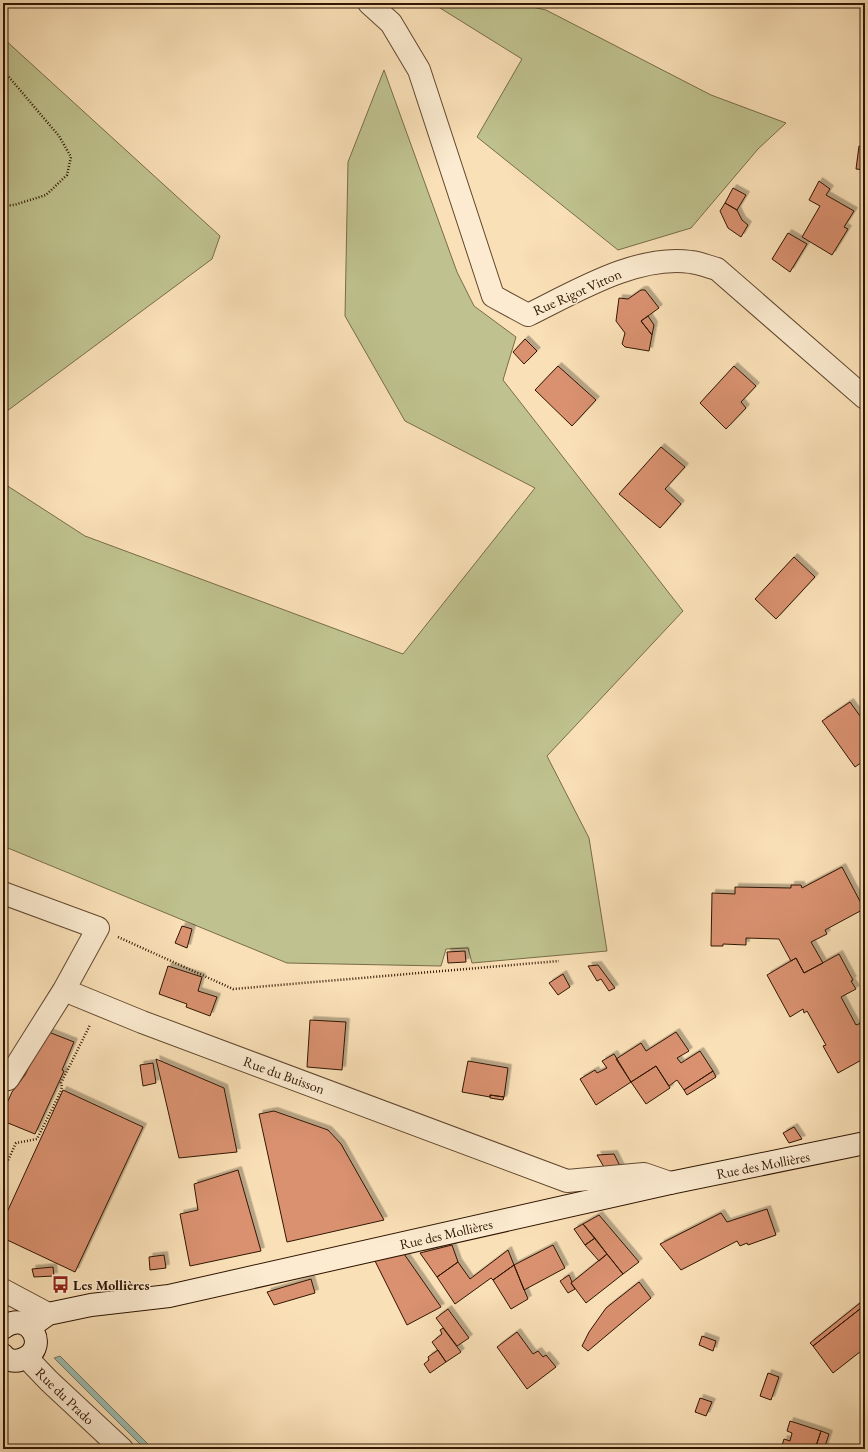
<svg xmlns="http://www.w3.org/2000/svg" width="868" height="1452" font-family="'EB Garamond',serif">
	<defs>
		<filter id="shadow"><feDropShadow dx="3.5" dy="-3.5" stdDeviation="0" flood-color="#0004"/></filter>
	</defs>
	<rect width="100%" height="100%" fill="#fae0b7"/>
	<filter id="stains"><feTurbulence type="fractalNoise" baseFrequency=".005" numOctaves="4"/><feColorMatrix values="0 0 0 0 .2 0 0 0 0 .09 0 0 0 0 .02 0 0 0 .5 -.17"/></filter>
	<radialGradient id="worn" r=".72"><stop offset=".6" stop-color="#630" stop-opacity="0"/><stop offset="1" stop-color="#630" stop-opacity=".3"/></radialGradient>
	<!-- green -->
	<path fill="#bfc28e" stroke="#786c48" d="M 432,3 L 514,3 L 546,10 L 711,95 L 786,123 L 758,149 L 691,228 L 618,250 L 477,137 L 522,59 Z
		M 3,38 L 220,236 L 212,259 L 3,414 Z
		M 384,70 L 457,272 L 474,306 L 516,337 L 503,380 L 683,611 L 547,756 L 589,838 L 607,951 L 472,963 L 468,948 L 446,949 L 441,966 L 287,963 L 3,846 L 3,483 L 85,536 L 403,654 L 535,488 L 405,421 L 345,316 L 348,162 Z"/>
	<!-- water -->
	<path fill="#9ebdb0" stroke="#727a6a" d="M 60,1356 L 153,1449 L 145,1449 L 54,1358 Z"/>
	<!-- building -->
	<path fill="#d99170" stroke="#301602" filter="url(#shadow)" d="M 859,146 L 865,147 L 865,170 L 856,169 Z
		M 819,181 L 830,189 L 826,195 L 854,211 L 844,227 L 848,229 L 832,255 L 802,237 L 820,206 L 809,200 Z
		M 733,188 L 746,195 L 737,210 L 725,203 Z
		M 725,203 L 737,210 L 742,220 L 748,225 L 741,237 L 728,228 L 720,211 Z
		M 788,233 L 807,244 L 790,272 L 772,259 Z
		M 641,290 L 645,290 L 659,308 L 641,321 L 652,335 L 649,351 L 625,347 L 622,344 L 625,333 L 616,321 L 619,298 L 628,299 Z
		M 648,316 L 654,325 L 652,335 L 641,321 Z
		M 525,339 L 537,351 L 524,364 L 513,352 Z
		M 558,366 L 596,400 L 572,426 L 535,390 Z
		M 734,366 L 756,386 L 741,402 L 746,408 L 726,429 L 700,403 Z
		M 661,447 L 685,467 L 665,489 L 681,504 L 660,528 L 619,494 Z
		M 794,557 L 815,577 L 776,619 L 755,599 Z
		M 850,702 L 865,723 L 865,760 L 855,767 L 822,721 Z
		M 842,867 L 864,909 L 825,930 L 827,934 L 811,942 L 823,963 L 804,973 L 796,958 L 791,961 L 779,939 L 746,938 L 746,945 L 723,944 L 723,946 L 711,946 L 712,893 L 735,894 L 735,887 L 791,888 L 791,885 L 801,885 L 802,888 Z
		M 182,926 L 192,929 L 187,948 L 175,943 Z
		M 465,951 L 466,962 L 448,963 L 447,952 Z
		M 839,954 L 853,980 L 851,981 L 856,989 L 841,997 L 856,1025 L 864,1022 L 865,1023 L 865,1058 L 838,1073 L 823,1046 L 826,1045 L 807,1011 L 804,1013 L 803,1009 L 790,1017 L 767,975 L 796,958 L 804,973 Z
		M 598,965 L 615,988 L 609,991 L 601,979 L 597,981 L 588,966 Z
		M 168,966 L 202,977 L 198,991 L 217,997 L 210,1016 L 186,1007 L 187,1004 L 159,994 Z
		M 563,974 L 570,987 L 558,995 L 549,983 Z
		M 310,1020 L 346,1022 L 342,1070 L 307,1067 Z
		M 46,1031 L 74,1042 L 62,1070 L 64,1071 L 35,1134 L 3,1121 L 3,1112 L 12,1092 L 25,1075 Z
		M 676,1032 L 689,1051 L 677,1058 L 681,1063 L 700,1051 L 713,1071 L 684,1090 L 677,1080 L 669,1086 L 656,1066 L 631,1082 L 616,1059 L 641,1043 L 646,1051 Z
		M 614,1054 L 631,1082 L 596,1105 L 580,1079 L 595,1070 L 597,1073 L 607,1068 L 602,1061 Z
		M 156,1059 L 224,1088 L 237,1152 L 179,1158 Z
		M 468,1061 L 508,1068 L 504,1097 L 490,1095 L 490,1097 L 462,1092 Z
		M 153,1063 L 156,1083 L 143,1086 L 140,1065 Z
		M 656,1066 L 670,1088 L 646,1104 L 631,1082 Z
		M 713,1071 L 716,1077 L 687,1095 L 684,1090 Z
		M 63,1090 L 143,1127 L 75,1272 L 3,1238 L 3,1221 Z
		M 490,1095 L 504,1097 L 503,1100 L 490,1098 Z
		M 274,1111 L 328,1130 L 341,1144 L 384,1220 L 287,1242 L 259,1114 Z
		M 794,1127 L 802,1139 L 789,1143 L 783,1133 Z
		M 614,1154 L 621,1168 L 605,1169 L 597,1155 Z
		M 238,1170 L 261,1251 L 190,1266 L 180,1214 L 198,1210 L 194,1184 Z
		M 767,1209 L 776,1235 L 748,1245 L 747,1243 L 740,1246 L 737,1241 L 681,1270 L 660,1244 L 721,1213 L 727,1222 Z
		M 599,1215 L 639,1262 L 623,1274 L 583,1224 Z
		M 583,1224 L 595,1238 L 585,1245 L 574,1229 Z
		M 595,1238 L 607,1254 L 599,1261 L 585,1245 Z
		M 452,1245 L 458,1262 L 437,1277 L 420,1253 Z
		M 553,1245 L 565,1268 L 524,1290 L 514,1265 Z
		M 508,1250 L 514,1265 L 493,1280 L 491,1278 L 455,1304 L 437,1277 L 458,1262 L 470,1279 Z
		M 402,1251 L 441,1307 L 407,1325 L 375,1261 Z
		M 607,1254 L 623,1274 L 586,1303 L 571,1283 Z
		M 164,1255 L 166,1268 L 150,1270 L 149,1257 Z
		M 514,1265 L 528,1299 L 511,1309 L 493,1280 Z
		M 53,1267 L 54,1276 L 34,1277 L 32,1269 Z
		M 569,1275 L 572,1282 L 571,1283 L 575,1289 L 568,1293 L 560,1281 Z
		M 311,1279 L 315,1293 L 274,1305 L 267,1292 Z
		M 639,1282 L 651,1298 L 588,1351 L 582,1346 L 589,1332 L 606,1308 Z
		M 865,1299 L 865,1305 L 813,1346 L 810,1343 Z
		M 865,1305 L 865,1348 L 833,1373 L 813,1346 Z
		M 448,1309 L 469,1338 L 457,1346 L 436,1318 Z
		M 443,1328 L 461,1352 L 446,1362 L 432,1342 L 442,1334 L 440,1330 Z
		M 517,1332 L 533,1354 L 538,1351 L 543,1357 L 546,1355 L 556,1367 L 527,1389 L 497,1347 Z
		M 702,1336 L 716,1341 L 713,1351 L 699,1345 Z
		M 438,1350 L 446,1362 L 430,1373 L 424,1364 L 429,1360 L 428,1357 Z
		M 768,1373 L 779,1377 L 771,1400 L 760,1396 Z
		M 700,1398 L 712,1402 L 706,1416 L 695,1412 Z
		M 790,1421 L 821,1431 L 815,1449 L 781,1449 L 784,1439 L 790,1441 L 792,1433 L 787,1431 Z
		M 821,1431 L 829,1434 L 824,1449 L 815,1449 Z"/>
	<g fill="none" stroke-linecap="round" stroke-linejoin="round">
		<defs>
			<path id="street" d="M 369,3 L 391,23 L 419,70 L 493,296 L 528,315 C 575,292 637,254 691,262 C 700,263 709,267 717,269 L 865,398
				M 3,893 L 98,928 L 64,990 L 142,1022 L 567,1181 L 644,1174 L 670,1183
				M 3,1077 L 8,1079 L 64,990
				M 3,1290 L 48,1314
				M 27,1358 L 49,1381 L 122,1449"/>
			<path id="secondary" d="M 30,1327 L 48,1314 L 91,1305 L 169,1296 L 670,1183 L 865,1143
				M 3,1328 C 30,1307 52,1351 20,1360 C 14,1362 7,1360 3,1355"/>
		</defs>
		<!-- street casing -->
		<use href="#street" stroke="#62482f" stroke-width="24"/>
		<!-- secondary casing -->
		<use href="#secondary" stroke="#301602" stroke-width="24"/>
		<!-- path -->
		<path stroke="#301602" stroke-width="2.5" stroke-dasharray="1 2" stroke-linecap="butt" d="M 3,70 L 59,136 L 71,157 L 67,175 L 46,195 L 14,205 L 3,206
			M 118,937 L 233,989 L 559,961
			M 3,1171 L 16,1143 L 37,1139 L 60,1093 L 62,1087 L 61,1083 L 90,1025"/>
		<!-- street -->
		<use href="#street" stroke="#fcebd0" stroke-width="22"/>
		<!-- secondary -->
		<use href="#secondary" stroke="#fcebd0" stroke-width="22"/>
	</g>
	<!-- icons -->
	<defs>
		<symbol id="bus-bare" viewBox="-9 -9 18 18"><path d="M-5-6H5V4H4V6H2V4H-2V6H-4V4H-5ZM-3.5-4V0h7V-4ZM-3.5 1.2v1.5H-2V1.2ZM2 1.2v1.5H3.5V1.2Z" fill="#8f2418" stroke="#fcebd0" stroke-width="2.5" paint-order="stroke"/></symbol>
	</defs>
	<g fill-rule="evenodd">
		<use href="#bus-bare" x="48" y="1272" width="25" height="25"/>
	</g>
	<g text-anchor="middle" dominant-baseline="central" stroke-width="3" stroke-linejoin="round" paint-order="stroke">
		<!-- street labels -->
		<g font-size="14" fill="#301602" stroke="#fcebd0">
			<text transform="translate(577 292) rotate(-24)">Rue Rigot Vitton</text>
			<text transform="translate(284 1075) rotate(20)">Rue du Buisson</text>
			<text transform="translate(763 1165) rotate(-11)">Rue des Mollières</text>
			<text transform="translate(446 1234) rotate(-13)">Rue des Mollières</text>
			<text transform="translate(65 1396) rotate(44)">Rue du Prado</text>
		</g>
		<!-- poi labels -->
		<g font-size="14" font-weight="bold" fill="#301602" stroke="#fcebd0" text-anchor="start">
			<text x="73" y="1285">Les Mollières</text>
		</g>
	</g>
	<!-- margin -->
	<rect width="868" height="1452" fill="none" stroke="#fae0b7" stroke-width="16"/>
	<rect x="4" y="4" width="860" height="1444" fill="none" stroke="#301602" stroke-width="2"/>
	<rect x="8" y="8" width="852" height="1436" fill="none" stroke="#301602"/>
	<rect width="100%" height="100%" filter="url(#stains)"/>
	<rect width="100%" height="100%" fill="url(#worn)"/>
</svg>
